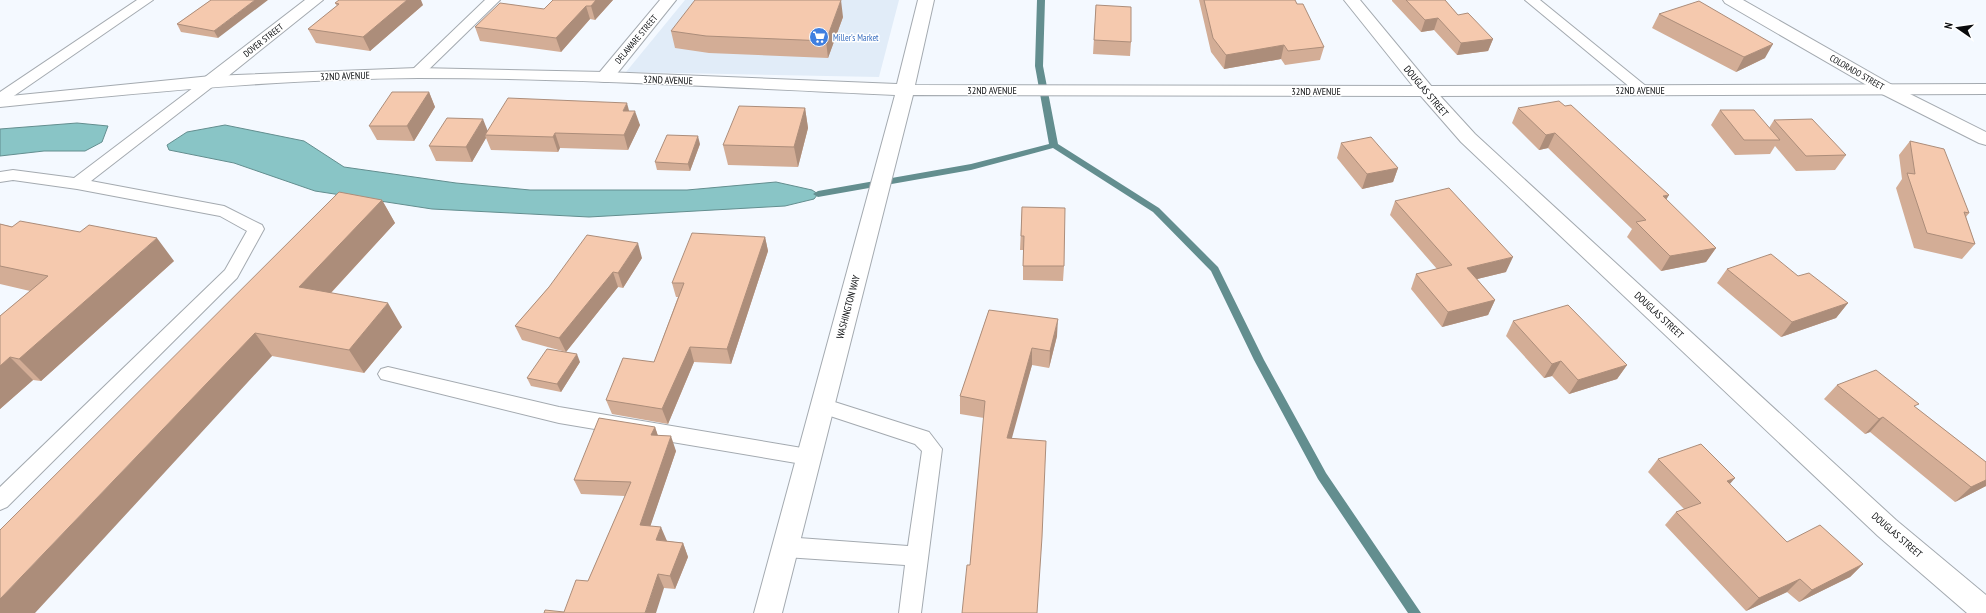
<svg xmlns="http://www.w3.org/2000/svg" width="1986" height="613" font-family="'PT Sans Narrow',sans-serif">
	<rect width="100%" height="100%" fill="#f4f9ff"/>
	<!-- built -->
	<path fill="#e1ecf8" d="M 685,0 L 899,0 L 879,77 L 626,72 Z"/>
	<!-- water -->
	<path fill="#89c5c6" stroke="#638e8f" d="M 77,123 L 108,126 L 102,142 L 85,151 L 44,151 L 0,156 L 0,129 Z
		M 225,125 L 304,141 L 344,167 L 456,183 L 530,190 L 687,190 L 776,182 L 812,190 L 818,194 L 814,199 L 785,206 L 589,217 L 432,209 L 315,191 L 234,163 L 169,150 L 167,145 L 187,132 Z"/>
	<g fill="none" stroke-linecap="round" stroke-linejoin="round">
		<!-- stream -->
		<path fill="#638e8f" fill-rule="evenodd" d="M 1037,0 L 1045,0 L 1043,66 L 1058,144 L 1159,208 L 1218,267 L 1264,360 L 1326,473 L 1421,613 L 1408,613 L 1318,479 L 1254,360 L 1211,271 L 1153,212 L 1053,148 L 971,170 L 818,197 L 813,194 L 818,191 L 971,164 L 1049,144 L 1035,66 Z"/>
		<defs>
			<path id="lane" d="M 137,0 L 153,0 L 5,102 L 0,103 L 0,92 Z
				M 485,0 L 500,0 L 422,76 L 412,76 L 410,73 L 412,70 Z
				M 1525,0 L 1540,0 L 1647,87 L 1649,90 L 1647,93 L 1637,93 Z
				M 211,77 L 216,78 L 218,81 L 216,84 L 91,181 L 224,206 L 262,225 L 264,229 L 237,278 L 7,507 L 0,510 L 0,487 L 225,270 L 247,231 L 220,216 L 77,189 L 13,180 L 0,182 L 0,172 L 13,170 L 74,178 L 206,78 Z
				M 388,367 L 559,407 L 808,449 L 815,451 L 818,457 L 815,463 L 808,465 L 559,423 L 381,379 L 378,374 L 381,369 Z
				M 822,398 L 929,432 L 942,449 L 921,613 L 899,613 L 905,565 L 785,557 L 777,554 L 774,547 L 777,540 L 785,537 L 908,546 L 922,451 L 915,444 L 815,411 L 812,406 L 815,401 Z"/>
			<path id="street" d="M 305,0 L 323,0 L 217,85 L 211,86 L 205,85 L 202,81 L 205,77 Z
				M 660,0 L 676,0 L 611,81 L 605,82 L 599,81 L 596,77 L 599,73 Z
				M 1344,0 L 1360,0 L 1432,87 L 1475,134 L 1896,520 L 1986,595 L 1986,613 L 1967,613 L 1878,536 L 1461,142 L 1420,95 Z
				M 1723,0 L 1743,0 L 1894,86 L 1986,132 L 1986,145 L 1979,143 L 1882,94 L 1725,3 Z"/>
			<path id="secondary" d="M 918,0 L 934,0 L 915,85 L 1426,86 L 1986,84 L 1986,94 L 1426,96 L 913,95 L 782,613 L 754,613 L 895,95 C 736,88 577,78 418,78 C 278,79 139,93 0,107 L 0,97 L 211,76 L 417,68 L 605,72 L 897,84 Z"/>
		</defs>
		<!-- lane casing -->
		<use href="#lane" stroke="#a4aab0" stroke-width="2"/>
		<!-- street casing -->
		<use href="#street" stroke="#a4aab0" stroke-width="2"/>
		<!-- secondary casing -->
		<use href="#secondary" stroke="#a4aab0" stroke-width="2"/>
		<!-- lane -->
		<use href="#lane" fill="#fff" fill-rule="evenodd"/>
		<!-- street -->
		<use href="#street" fill="#fff" fill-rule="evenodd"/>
		<!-- secondary -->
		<use href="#secondary" fill="#fff" fill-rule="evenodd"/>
	</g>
	<!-- wall -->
	<path fill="#d3ad96" d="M 211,0 L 218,38 L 181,32 L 177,24 Z
		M 553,0 L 613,0 L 595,20 L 590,19 L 561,52 L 480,41 L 475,27 L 544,9 Z
		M 1199,0 L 1295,0 L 1297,4 L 1324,47 L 1320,60 L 1285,65 L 1281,59 L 1224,69 L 1211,52 Z
		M 1392,0 L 1445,0 L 1458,15 L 1493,39 L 1488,51 L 1457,55 L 1434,30 L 1421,32 L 1392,1 Z
		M 335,3 L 423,5 L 370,51 L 316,43 L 308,29 L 337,6 Z
		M 1096,5 L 1131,42 L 1130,56 L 1093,54 Z
		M 1659,14 L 1765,58 L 1736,72 L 1652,28 Z
		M 843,17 L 828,58 L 709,53 L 675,48 L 671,31 Z
		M 429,92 L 435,107 L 414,141 L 377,140 L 369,126 Z
		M 805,108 L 808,128 L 798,167 L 728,165 L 723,145 Z
		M 1518,108 L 1666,200 L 1716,248 L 1706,262 L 1661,271 L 1627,237 L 1632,229 L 1548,148 L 1539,150 L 1512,123 Z
		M 1720,110 L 1769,128 L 1774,120 L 1846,155 L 1835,170 L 1796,171 L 1775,146 L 1770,154 L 1735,155 L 1711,125 Z
		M 629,111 L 640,125 L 628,150 L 560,148 L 558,152 L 491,150 L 486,138 L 472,162 L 436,161 L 429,146 L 488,131 Z
		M 1910,141 L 1969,213 L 1966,217 L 1975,244 L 1962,259 L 1914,248 L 1896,188 L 1902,179 L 1899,155 Z
		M 1341,143 L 1398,168 L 1393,182 L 1362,189 L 1337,158 Z
		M 700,144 L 690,171 L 657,170 L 655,162 Z
		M 382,200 L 395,223 L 331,293 L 402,327 L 364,373 L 272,356 L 0,530 Z
		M 1395,201 L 1506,272 L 1477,279 L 1495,300 L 1488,315 L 1442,327 L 1411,289 L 1416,274 L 1437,269 L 1390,215 Z
		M 1022,207 L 1064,266 L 1063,281 L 1023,280 L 1023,250 L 1020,250 Z
		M 0,224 L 174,261 L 41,381 L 33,380 L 0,409 L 0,316 L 30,291 L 0,284 Z
		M 765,237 L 768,251 L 731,364 L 694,362 L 668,424 L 612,414 L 606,400 L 654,362 L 678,297 L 676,297 L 672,283 Z
		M 642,258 L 623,288 L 618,287 L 566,352 L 522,340 L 515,326 L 549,287 Z
		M 1727,269 L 1798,276 L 1848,303 L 1836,318 L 1781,337 L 1717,283 Z
		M 989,310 L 1057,336 L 1049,368 L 1032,365 L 970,565 L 984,418 L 960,414 L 960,396 Z
		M 1513,321 L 1627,365 L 1617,379 L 1569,394 L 1552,376 L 1544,378 L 1506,336 Z
		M 580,362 L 561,392 L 531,386 L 527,378 Z
		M 1837,385 L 1915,407 L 1986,462 L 1986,486 L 1984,487 L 1955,502 L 1870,432 L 1865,434 L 1824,399 Z
		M 655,427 L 658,436 L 676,451 L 650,526 L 667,541 L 683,543 L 688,557 L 675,589 L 664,588 L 564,612 L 588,581 L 625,496 L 581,494 L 574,480 Z
		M 1658,459 L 1730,484 L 1787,542 L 1863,564 L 1850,577 L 1799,602 L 1787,592 L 1746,611 L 1665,525 L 1676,512 L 1684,509 L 1648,472 Z"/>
	<!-- shaded-wall -->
	<path fill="#ac8d7a" d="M 255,0 L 268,0 L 218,38 L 214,31 Z
		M 407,0 L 421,0 L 423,5 L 370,51 L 363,37 Z
		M 596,0 L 613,0 L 595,20 L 591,6 Z
		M 841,0 L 843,17 L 828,58 L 826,41 Z
		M 586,6 L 590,19 L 561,52 L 556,38 Z
		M 1438,18 L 1434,30 L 1421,32 L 1425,20 Z
		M 1493,39 L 1488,51 L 1457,55 L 1461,43 Z
		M 1773,44 L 1765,58 L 1736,72 L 1744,57 Z
		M 1284,45 L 1281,59 L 1224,69 L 1226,55 Z
		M 429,92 L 435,107 L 414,141 L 407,126 Z
		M 627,103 L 631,118 L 623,111 Z
		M 805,108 L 808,128 L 798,167 L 794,147 Z
		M 635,111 L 640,125 L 628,150 L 624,135 Z
		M 483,119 L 489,134 L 485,135 L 486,138 L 472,162 L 466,147 Z
		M 555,133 L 560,148 L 558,152 L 553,137 Z
		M 1555,133 L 1548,148 L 1539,150 L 1546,135 Z
		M 698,136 L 700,144 L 690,171 L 688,164 Z
		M 1398,168 L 1393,182 L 1362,189 L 1367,174 Z
		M 1669,195 L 1660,210 L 1663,196 Z
		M 382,200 L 395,223 L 314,311 L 299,287 Z
		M 765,237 L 768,251 L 731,364 L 727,349 Z
		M 157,238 L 174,261 L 41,381 L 19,359 Z
		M 638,243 L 642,258 L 623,288 L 618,273 Z
		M 1716,248 L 1706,262 L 1661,271 L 1670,256 Z
		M 1513,257 L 1506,272 L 1461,283 L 1467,268 Z
		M 613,272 L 618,287 L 566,352 L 559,338 Z
		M 1495,300 L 1488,315 L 1442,327 L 1448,312 Z
		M 388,303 L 402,327 L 364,373 L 349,350 Z
		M 1848,303 L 1836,318 L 1781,337 L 1792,322 Z
		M 1058,319 L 1057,336 L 1049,368 L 1050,351 Z
		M 255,333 L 272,356 L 35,613 L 0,613 L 0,599 Z
		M 690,347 L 694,362 L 668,424 L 662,409 Z
		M 1032,348 L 1032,365 L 1007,456 L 1007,438 Z
		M 577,354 L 580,362 L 561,392 L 557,384 Z
		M 10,357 L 33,380 L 0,409 L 0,366 Z
		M 1561,361 L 1552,376 L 1544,378 L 1552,364 Z
		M 1627,365 L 1617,379 L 1569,394 L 1578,380 Z
		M 1883,417 L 1870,432 L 1865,434 L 1879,419 Z
		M 655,427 L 660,442 L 651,435 Z
		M 671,436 L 676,451 L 646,539 L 640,525 Z
		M 1735,478 L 1724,491 L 1727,481 Z
		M 1986,480 L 1986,486 L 1984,487 L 1955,502 L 1971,487 Z
		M 661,527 L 667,541 L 656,540 Z
		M 683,543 L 688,557 L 675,589 L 670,576 Z
		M 1863,564 L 1850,577 L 1799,602 L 1812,590 Z
		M 658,574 L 664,588 L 656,613 L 645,613 Z
		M 1800,579 L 1787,592 L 1746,611 L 1759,598 Z"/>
	<!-- building -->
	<path fill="#f5c9ae" stroke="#ac8d7a" d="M 211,0 L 255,0 L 214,31 L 177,24 Z
		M 339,0 L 407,0 L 363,37 L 308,29 L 339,4 L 335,3 Z
		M 553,0 L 596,0 L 591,6 L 586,6 L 556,38 L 475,27 L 500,3 L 544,9 Z
		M 695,0 L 841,0 L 826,41 L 706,36 L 671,31 Z
		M 1204,0 L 1295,0 L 1297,4 L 1303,4 L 1324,47 L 1288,51 L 1284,45 L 1226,55 L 1213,38 Z
		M 1406,0 L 1445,0 L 1458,15 L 1468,13 L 1493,39 L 1461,43 L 1438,18 L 1425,20 Z
		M 1699,1 L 1773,44 L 1744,57 L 1659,14 Z
		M 1096,5 L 1131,7 L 1131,42 L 1094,40 Z
		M 392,92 L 429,92 L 407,126 L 369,126 Z
		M 508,98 L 627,103 L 623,111 L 635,111 L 624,135 L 555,133 L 553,137 L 485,135 Z
		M 1559,101 L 1565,106 L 1571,105 L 1669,195 L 1663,196 L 1716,248 L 1670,256 L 1636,222 L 1646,220 L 1555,133 L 1546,135 L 1518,108 Z
		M 739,106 L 805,108 L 794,147 L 723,145 Z
		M 1720,110 L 1754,110 L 1780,140 L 1744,140 Z
		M 447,118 L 483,119 L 466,147 L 429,146 Z
		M 1812,119 L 1846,155 L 1806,156 L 1774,120 Z
		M 667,135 L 698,136 L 688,164 L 655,162 Z
		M 1371,137 L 1398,168 L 1367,174 L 1341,143 Z
		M 1910,141 L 1944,149 L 1969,213 L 1964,212 L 1975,244 L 1927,233 L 1907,173 L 1915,174 Z
		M 1449,188 L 1513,257 L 1467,268 L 1495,300 L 1448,312 L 1416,274 L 1452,265 L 1395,201 Z
		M 339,192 L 382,200 L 299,287 L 388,303 L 349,350 L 255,333 L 0,599 L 0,530 Z
		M 1022,207 L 1065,208 L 1064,266 L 1023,266 L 1024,236 L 1021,236 Z
		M 20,221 L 80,232 L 89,225 L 157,238 L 19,359 L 10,357 L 0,366 L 0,316 L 48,276 L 0,266 L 0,224 L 12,227 Z
		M 692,233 L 765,237 L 727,349 L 690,347 L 662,409 L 606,400 L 623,358 L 654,362 L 684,283 L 672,283 Z
		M 587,235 L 638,243 L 618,273 L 613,272 L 559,338 L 515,326 L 549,287 Z
		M 1771,254 L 1798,276 L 1809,273 L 1848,303 L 1792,322 L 1727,269 Z
		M 1568,305 L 1627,365 L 1578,380 L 1561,361 L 1552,364 L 1513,321 Z
		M 989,310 L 1058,319 L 1050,351 L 1032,348 L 1007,438 L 1046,441 L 1042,537 L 1037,613 L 962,613 L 967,565 L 970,565 L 985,401 L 960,396 Z
		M 547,349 L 577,354 L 557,384 L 527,378 Z
		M 1876,370 L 1919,404 L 1914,406 L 1986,462 L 1986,480 L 1971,487 L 1883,417 L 1879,419 L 1837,385 Z
		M 599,418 L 655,427 L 651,435 L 671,436 L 640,525 L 661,527 L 656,540 L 683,543 L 670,576 L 658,574 L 645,613 L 544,613 L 545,610 L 564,612 L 576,580 L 588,581 L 631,482 L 574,480 Z
		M 1701,444 L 1735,478 L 1727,481 L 1787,542 L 1820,525 L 1863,564 L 1812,590 L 1800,579 L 1759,598 L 1676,512 L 1701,503 L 1658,459 Z"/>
	<!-- icons -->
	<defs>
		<symbol id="supermarket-disc" viewBox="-11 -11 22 22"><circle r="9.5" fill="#3f7fe0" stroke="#fff"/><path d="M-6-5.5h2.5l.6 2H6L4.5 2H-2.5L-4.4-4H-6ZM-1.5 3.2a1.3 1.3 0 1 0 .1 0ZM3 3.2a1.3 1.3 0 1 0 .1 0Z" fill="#fff"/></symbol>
	</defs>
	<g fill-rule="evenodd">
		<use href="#supermarket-disc" x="808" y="26" width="22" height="22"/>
	</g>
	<g text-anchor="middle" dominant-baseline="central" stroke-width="3" stroke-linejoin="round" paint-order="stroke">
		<!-- far-shop labels -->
		<g font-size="9" fill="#366cbe" stroke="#fff" text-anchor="start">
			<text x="833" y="37">Miller's Market</text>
		</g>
		<!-- far-street labels -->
		<g font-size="9" fill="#0a0c0e" stroke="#fff">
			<text transform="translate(636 39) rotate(-50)">DELAWARE STREET</text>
			<text transform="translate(263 40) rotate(-38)">DOVER STREET</text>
			<text transform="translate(1857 72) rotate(30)">COLORADO STREET</text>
		</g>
		<!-- street labels -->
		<g font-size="10" fill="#0a0c0e" stroke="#fff">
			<text transform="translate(345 76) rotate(-2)">32ND AVENUE</text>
			<text transform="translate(668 80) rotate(2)">32ND AVENUE</text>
			<text x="992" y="90">32ND AVENUE</text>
			<text x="1640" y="90">32ND AVENUE</text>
			<text x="1316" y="91">32ND AVENUE</text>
			<text transform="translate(1426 91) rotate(50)">DOUGLAS STREET</text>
			<text transform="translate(848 307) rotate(-75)">WASHINGTON WAY</text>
			<text transform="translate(1659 315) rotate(43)">DOUGLAS STREET</text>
			<text transform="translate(1897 535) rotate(41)">DOUGLAS STREET</text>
		</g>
	</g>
	<!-- north arrow -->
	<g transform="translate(1958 28) rotate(283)" stroke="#ffffff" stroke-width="3" paint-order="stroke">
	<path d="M0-3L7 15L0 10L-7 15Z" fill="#0a0c0e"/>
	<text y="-6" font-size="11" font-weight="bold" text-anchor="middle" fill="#0a0c0e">N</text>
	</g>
</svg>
